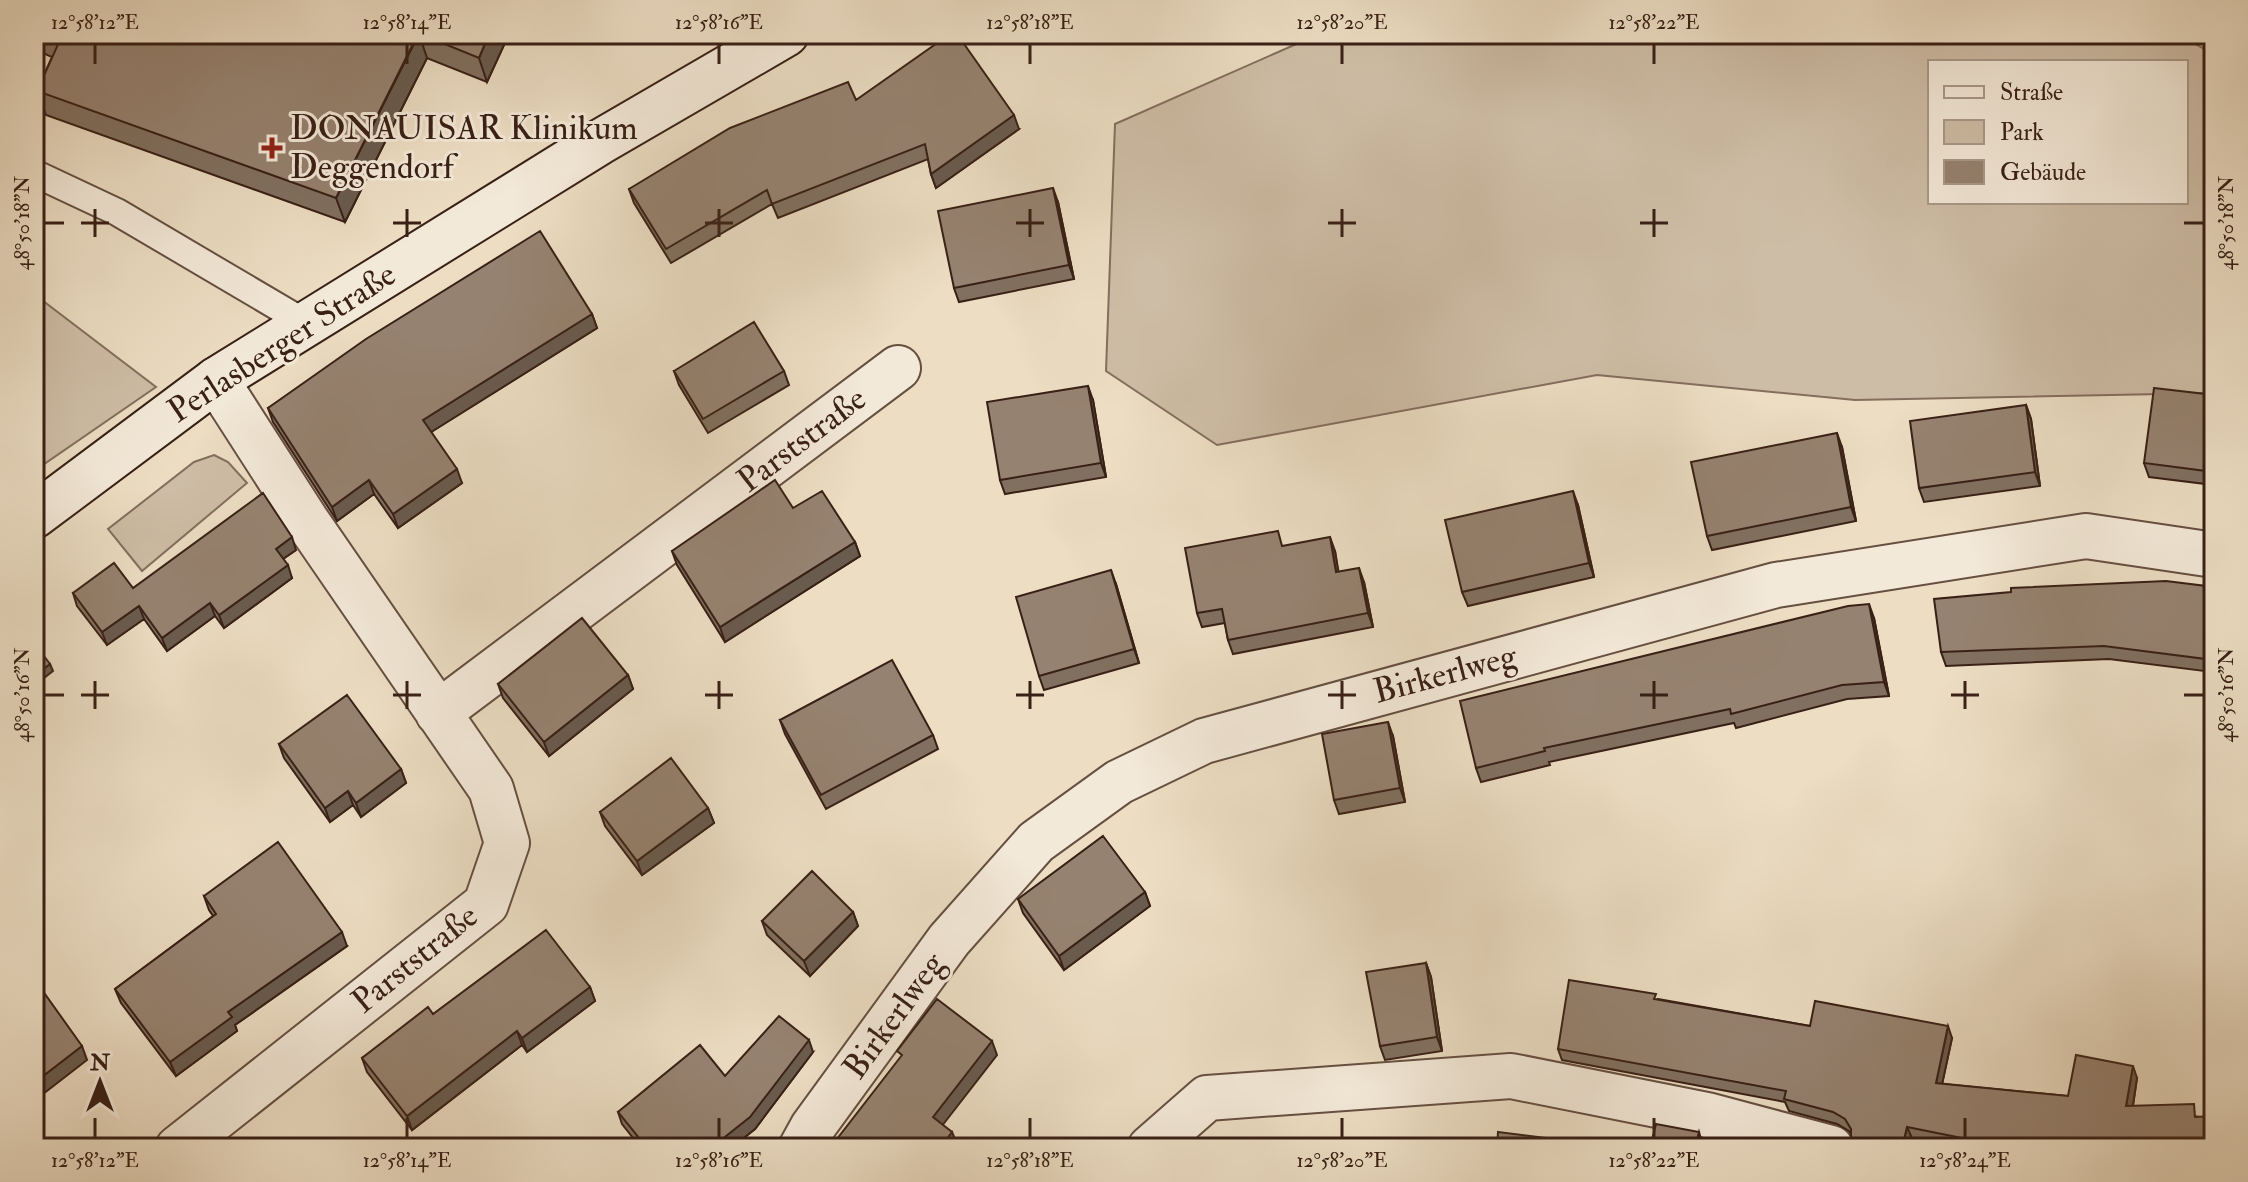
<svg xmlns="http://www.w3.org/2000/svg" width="2248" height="1182" font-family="'IM FELL Double Pica',serif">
	<rect width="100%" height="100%" fill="#ecddc3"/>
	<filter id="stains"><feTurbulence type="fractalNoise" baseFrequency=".0025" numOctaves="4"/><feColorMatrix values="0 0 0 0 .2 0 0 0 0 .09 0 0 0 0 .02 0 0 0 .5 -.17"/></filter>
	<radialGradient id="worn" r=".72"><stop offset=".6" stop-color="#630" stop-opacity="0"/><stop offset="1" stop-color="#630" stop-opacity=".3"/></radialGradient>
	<!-- green -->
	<path fill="#cebda6" stroke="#846e5e" stroke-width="2" fill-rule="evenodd" d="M 1319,34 L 2177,34 L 2214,54 L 2214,393 L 1855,400 L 1597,375 L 1217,445 L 1106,371 L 1115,124 ZM 1930,62 L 2186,62 L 2186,202 L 1930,202 Z
		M 34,294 L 156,387 L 34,471 Z
		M 214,455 L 228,462 L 247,483 L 142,571 L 108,529 L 194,462 Z"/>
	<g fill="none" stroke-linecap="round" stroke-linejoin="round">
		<defs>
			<path id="lane" d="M 34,173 L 117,212 L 307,324"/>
			<path id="street" d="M 438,713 L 898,368
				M 178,1148 L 486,904 L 507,843 L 491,789 L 306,520 L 216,380
				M 801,1148 L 812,1128 L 949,940 L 1036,842 L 1119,782 L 1204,741 L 1776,585 L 2086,536 L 2214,555
				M 1150,1148 L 1207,1098 L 1511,1076 L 1707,1115 L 1831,1148"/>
			<path id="secondary" d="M 34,516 L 216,380 L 600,142 L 786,34"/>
		</defs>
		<!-- lane casing -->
		<use href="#lane" stroke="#664f41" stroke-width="30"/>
		<!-- street casing -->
		<use href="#street" stroke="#664f41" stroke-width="48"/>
		<!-- secondary casing -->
		<use href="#secondary" stroke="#392016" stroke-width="48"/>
		<!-- lane -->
		<use href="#lane" stroke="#f3e9d8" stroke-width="26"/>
		<!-- street -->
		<use href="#street" stroke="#f3e9d8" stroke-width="44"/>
		<!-- secondary -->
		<use href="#secondary" stroke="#f3e9d8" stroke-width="44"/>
	</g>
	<!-- wall -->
	<path fill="#817060" stroke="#392016" stroke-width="2" d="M 34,34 L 509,34 L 487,82 L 427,58 L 345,222 L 46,115 L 37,91 L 52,57 L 34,49 Z
		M 856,100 L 1019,129 L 936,188 L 931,174 L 928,159 L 778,218 L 772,204 L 671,263 L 634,203 L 629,189 Z
		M 1058,202 L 1074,279 L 959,302 L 954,288 Z
		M 592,314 L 597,328 L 431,432 L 462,483 L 398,528 L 374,494 L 337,521 L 273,422 L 268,408 Z
		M 674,371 L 784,371 L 789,385 L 708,433 L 679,385 Z
		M 2214,395 L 2214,485 L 2149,477 L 2144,463 Z
		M 1093,400 L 1106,477 L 1005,494 L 1000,480 Z
		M 2026,405 L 2031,419 L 2040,486 L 1924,502 L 1919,488 Z
		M 1842,447 L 1856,521 L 1712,550 L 1707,536 Z
		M 1578,505 L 1594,577 L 1468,606 L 1462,592 Z
		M 793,508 L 855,542 L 860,556 L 725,642 L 677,565 L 672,551 Z
		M 1283,546 L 1335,551 L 1338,572 L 1364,582 L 1373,627 L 1233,654 L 1228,640 L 1225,623 L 1202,627 L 1197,613 Z
		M 296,550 L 283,559 L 292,578 L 224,628 L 215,616 L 167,651 L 144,619 L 107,645 L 77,606 L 73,593 L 133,588 Z
		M 1116,584 L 1139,663 L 1044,690 L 1039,676 Z
		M 2214,587 L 2214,684 L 2212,679 L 2213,672 L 2109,659 L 1946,666 L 1941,652 Z
		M 1874,618 L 1889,696 L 1847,699 L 1736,728 L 1734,723 L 1549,762 L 1550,765 L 1481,782 L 1476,768 Z
		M 628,675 L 633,689 L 549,756 L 503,698 L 498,684 Z
		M 780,720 L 933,735 L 938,749 L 826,809 L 785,734 Z
		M 1393,736 L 1405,802 L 1339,814 L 1334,800 Z
		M 279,744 L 401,769 L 406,783 L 361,817 L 353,805 L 330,822 L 284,758 Z
		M 708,808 L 714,823 L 642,875 L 605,826 L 600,812 Z
		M 1145,892 L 1150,906 L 1064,970 L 1023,913 L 1018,899 Z
		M 204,896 L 347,946 L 235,1025 L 237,1031 L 176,1076 L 121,1003 L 115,989 L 213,916 L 209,910 Z
		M 853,912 L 858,926 L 810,976 L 767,935 L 762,921 Z
		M 1426,963 L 1431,977 L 1442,1051 L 1385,1060 L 1380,1046 Z
		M 590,987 L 595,1001 L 527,1052 L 522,1045 L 412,1130 L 367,1072 L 362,1058 L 433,1014 Z
		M 1658,999 L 1810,1026 L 1952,1038 L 1942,1084 L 2068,1096 L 2137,1078 L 2133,1106 L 2199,1117 L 2214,1148 L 1959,1148 L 1912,1138 L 1851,1142 L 1851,1134 L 1849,1131 L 1837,1124 L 1789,1111 L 1785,1102 L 1562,1060 L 1558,1049 Z
		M 813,1052 L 755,1129 L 731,1148 L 641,1148 L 622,1124 L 618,1112 L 725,1076 Z"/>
	<!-- shaded-wall -->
	<path fill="#695b4e" stroke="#392016" stroke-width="2" d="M 419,34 L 427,58 L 345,222 L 336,198 Z
		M 489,34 L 509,34 L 487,82 L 479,58 Z
		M 1186,34 L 1201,34 L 1189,42 Z
		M 1014,115 L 1019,129 L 936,188 L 931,174 Z
		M 1053,188 L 1058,202 L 1074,279 L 1069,265 Z
		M 592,314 L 597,328 L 428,434 L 423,420 Z
		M 1088,386 L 1093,400 L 1106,477 L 1101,463 Z
		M 2026,405 L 2031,419 L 2040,486 L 2035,472 Z
		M 1837,433 L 1842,447 L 1856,521 L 1851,507 Z
		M 457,469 L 462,483 L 398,528 L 393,514 Z
		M 369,480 L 374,494 L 337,521 L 332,507 Z
		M 1573,491 L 1578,505 L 1594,577 L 1589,563 Z
		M 292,537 L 296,550 L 280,561 L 276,549 Z
		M 1330,537 L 1335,551 L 1341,586 L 1336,572 Z
		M 855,542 L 860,556 L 725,642 L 720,627 Z
		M 288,565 L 292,578 L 224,628 L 219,615 Z
		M 1359,568 L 1364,582 L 1373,627 L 1368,613 Z
		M 1111,570 L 1116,584 L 1139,663 L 1134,649 Z
		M 210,603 L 215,616 L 167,651 L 162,638 Z
		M 1869,604 L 1874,618 L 1889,696 L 1884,682 Z
		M 139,606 L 144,619 L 107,645 L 102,632 Z
		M 50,664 L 53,671 L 34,686 L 34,676 Z
		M 628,675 L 633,689 L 549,756 L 544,742 Z
		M 1388,722 L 1393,736 L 1405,802 L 1400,788 Z
		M 401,769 L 406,783 L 361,817 L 356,803 Z
		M 348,791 L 353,805 L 330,822 L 325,808 Z
		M 708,808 L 714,823 L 642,875 L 637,861 Z
		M 1145,892 L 1150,906 L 1064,970 L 1059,956 Z
		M 853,912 L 858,926 L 810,976 L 804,961 Z
		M 342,932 L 347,946 L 235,1025 L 237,1031 L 176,1076 L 170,1062 L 228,1012 Z
		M 1426,963 L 1431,977 L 1442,1051 L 1437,1037 Z
		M 590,987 L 595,1001 L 527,1052 L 522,1038 Z
		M 1948,1026 L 1952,1038 L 1940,1094 L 1936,1083 Z
		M 517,1031 L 522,1045 L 412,1130 L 407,1116 Z
		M 809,1040 L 813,1052 L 755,1129 L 731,1148 L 711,1148 Z
		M 992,1041 L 997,1055 L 938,1131 L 933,1117 Z
		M 82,1046 L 87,1060 L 34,1101 L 34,1083 Z
		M 2133,1066 L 2137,1078 L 2131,1118 L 2126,1106 Z
		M 1907,1127 L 1912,1138 L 1909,1148 L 1902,1148 Z
		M 952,1132 L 958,1146 L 956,1148 L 940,1148 Z
		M 1699,1132 L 1701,1139 L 1699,1148 L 1695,1148 Z"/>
	<!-- building -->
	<path fill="#968270" stroke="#392016" stroke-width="2" d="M 46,34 L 418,34 L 336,198 L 37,91 L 60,40 Z
		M 420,34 L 489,34 L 479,58 Z
		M 950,34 L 957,34 L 1014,115 L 931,174 L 925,144 L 772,204 L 767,190 L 666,249 L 629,189 L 730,128 L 848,82 L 856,100 Z
		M 1053,188 L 1069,265 L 954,288 L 938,211 Z
		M 540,231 L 592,314 L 423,420 L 457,469 L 393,514 L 369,480 L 332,507 L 268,408 L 366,339 Z
		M 754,322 L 784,371 L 703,419 L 674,371 Z
		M 1088,386 L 1101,463 L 1000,480 L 987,402 Z
		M 2154,388 L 2214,395 L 2214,472 L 2144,463 Z
		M 2026,405 L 2035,472 L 1919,488 L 1910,421 Z
		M 1837,433 L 1851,507 L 1707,536 L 1691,462 Z
		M 775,480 L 793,508 L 822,491 L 855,542 L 720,627 L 672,551 Z
		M 1573,491 L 1589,563 L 1462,592 L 1445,520 Z
		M 263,493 L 292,537 L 276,549 L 288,565 L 219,615 L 210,603 L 162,638 L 139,606 L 102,632 L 73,593 L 114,563 L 133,588 Z
		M 1278,531 L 1282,546 L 1330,537 L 1336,572 L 1359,568 L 1368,613 L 1228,640 L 1222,609 L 1197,613 L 1185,548 Z
		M 1111,570 L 1134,649 L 1039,676 L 1016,597 Z
		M 2166,581 L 2214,587 L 2214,660 L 2104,646 L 1941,652 L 1934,599 L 2011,592 L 2011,588 Z
		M 1869,604 L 1884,682 L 1842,685 L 1731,714 L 1730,709 L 1544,748 L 1545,751 L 1476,768 L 1460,701 L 1848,606 Z
		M 582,618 L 628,675 L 544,742 L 498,684 Z
		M 34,643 L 50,664 L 34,676 Z
		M 892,660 L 933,735 L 821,795 L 780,720 Z
		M 347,695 L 401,769 L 356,803 L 348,791 L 325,808 L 279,744 Z
		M 1388,722 L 1400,788 L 1334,800 L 1322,734 Z
		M 671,758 L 708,808 L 637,861 L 600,812 Z
		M 1103,836 L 1145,892 L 1059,956 L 1018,899 Z
		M 278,842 L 342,932 L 228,1012 L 232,1017 L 170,1062 L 115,989 L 216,914 L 204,896 Z
		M 812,871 L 853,912 L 804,961 L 762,921 Z
		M 546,930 L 590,987 L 522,1038 L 517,1031 L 407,1116 L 362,1058 L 428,1007 L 433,1014 Z
		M 1426,963 L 1437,1037 L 1380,1046 L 1366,972 Z
		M 35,980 L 82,1046 L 34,1083 L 34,981 Z
		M 1569,980 L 1656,994 L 1654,999 L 1810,1026 L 1815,1001 L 1948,1026 L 1936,1083 L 2068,1096 L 2076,1055 L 2133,1066 L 2126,1106 L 2194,1104 L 2195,1117 L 2214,1116 L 2214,1148 L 1997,1148 L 1997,1145 L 1907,1127 L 1902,1148 L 1848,1148 L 1851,1142 L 1851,1129 L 1845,1119 L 1833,1112 L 1784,1099 L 1786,1091 L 1558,1049 Z
		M 937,999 L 992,1041 L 933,1117 L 952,1132 L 940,1148 L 830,1148 L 902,1055 L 897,1051 Z
		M 779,1016 L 809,1040 L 750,1117 L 711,1148 L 647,1148 L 618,1112 L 700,1045 L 725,1076 Z
		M 1656,1124 L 1699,1132 L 1695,1148 L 1650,1148 Z
		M 1498,1132 L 1585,1143 L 1585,1148 L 1497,1148 Z"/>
	<!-- ticks -->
	<path fill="none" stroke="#392016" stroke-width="3" d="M 95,44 L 95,64M 407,44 L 407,64M 719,44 L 719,64M 1030,44 L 1030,64M 1342,44 L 1342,64M 1654,44 L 1654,64M 95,209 L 95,237M 407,209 L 407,237M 719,209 L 719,237M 1030,209 L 1030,237M 1342,209 L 1342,237M 1654,209 L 1654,237M 44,223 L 64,223M 81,223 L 109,223M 393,223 L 421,223M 705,223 L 733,223M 1016,223 L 1044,223M 1328,223 L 1356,223M 1640,223 L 1668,223M 2184,223 L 2204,223M 95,681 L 95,709M 407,681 L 407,709M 719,681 L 719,709M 1030,681 L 1030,709M 1342,681 L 1342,709M 1654,681 L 1654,709M 1965,681 L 1965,709M 44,695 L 64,695M 81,695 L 109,695M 393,695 L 421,695M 705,695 L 733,695M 1016,695 L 1044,695M 1328,695 L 1356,695M 1640,695 L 1668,695M 1951,695 L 1979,695M 2184,695 L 2204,695M 95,1118 L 95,1138M 407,1118 L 407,1138M 719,1118 L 719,1138M 1030,1118 L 1030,1138M 1342,1118 L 1342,1138M 1654,1118 L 1654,1138M 1965,1118 L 1965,1138"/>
	<!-- markers -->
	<path fill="#8f2418" stroke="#f3e9d8" stroke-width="3" d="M268 136h8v8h8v8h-8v8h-8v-8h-8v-8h8z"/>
	<g text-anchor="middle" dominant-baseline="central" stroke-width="6" stroke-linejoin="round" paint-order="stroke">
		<!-- poi labels -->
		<g font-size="34" fill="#392016" stroke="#f3e9d8" text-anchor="start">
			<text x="290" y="128">DONAUISAR Klinikum<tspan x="290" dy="39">Deggendorf</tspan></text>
		</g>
		<!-- street labels -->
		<g font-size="34" fill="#392016" stroke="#f3e9d8">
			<text transform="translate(282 343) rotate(-33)">Perlasberger Straße</text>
			<text transform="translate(802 440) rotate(-37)">Parststraße</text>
			<text transform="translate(1445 674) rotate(-15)">Birkerlweg</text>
			<text transform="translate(415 959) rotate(-39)">Parststraße</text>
			<text transform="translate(894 1016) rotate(-54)">Birkerlweg</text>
		</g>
	</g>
	<!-- margin -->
	<rect width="2248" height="1182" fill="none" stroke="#ecddc3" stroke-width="88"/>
	<!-- legend -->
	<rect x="1928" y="60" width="260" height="144" fill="#f3e9d8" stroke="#a9998a" stroke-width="2"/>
	<rect x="1944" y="86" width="40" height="12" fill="#f3e9d8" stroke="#a9998a" stroke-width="2"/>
	<text x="2000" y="100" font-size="24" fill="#392016">Straße</text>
	<rect x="1944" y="120" width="40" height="24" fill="#cebda6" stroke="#a9998a" stroke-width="2"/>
	<text x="2000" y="140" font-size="24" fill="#392016">Park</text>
	<rect x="1944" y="160" width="40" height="24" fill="#968270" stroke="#a9998a" stroke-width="2"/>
	<text x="2000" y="180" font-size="24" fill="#392016">Gebäude</text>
	<!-- north arrow -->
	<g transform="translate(100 1082)" stroke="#f3e9d8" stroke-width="6" paint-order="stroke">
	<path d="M0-6L14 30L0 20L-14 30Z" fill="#392016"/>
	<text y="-12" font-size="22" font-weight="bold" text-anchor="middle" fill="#392016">N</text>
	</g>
	<rect x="44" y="44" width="2160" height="1094" fill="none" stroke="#392016" stroke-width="3"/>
	<g font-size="20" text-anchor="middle" fill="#392016">
		<text x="95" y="29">12°58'12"E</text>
		<text x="407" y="29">12°58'14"E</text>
		<text x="719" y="29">12°58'16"E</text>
		<text x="1030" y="29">12°58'18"E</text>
		<text x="1342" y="29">12°58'20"E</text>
		<text x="1654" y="29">12°58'22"E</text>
		<text transform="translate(22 223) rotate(-90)" y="7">48°50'18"N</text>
		<text transform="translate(2226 223) rotate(-90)" y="7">48°50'18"N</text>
		<text transform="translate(22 695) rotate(-90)" y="7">48°50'16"N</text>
		<text transform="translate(2226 695) rotate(-90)" y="7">48°50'16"N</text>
		<text x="95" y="1167">12°58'12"E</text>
		<text x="407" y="1167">12°58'14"E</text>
		<text x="719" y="1167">12°58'16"E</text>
		<text x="1030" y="1167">12°58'18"E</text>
		<text x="1342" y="1167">12°58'20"E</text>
		<text x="1654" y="1167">12°58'22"E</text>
		<text x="1965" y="1167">12°58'24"E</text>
	</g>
	<rect width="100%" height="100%" filter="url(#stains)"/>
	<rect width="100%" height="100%" fill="url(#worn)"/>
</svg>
